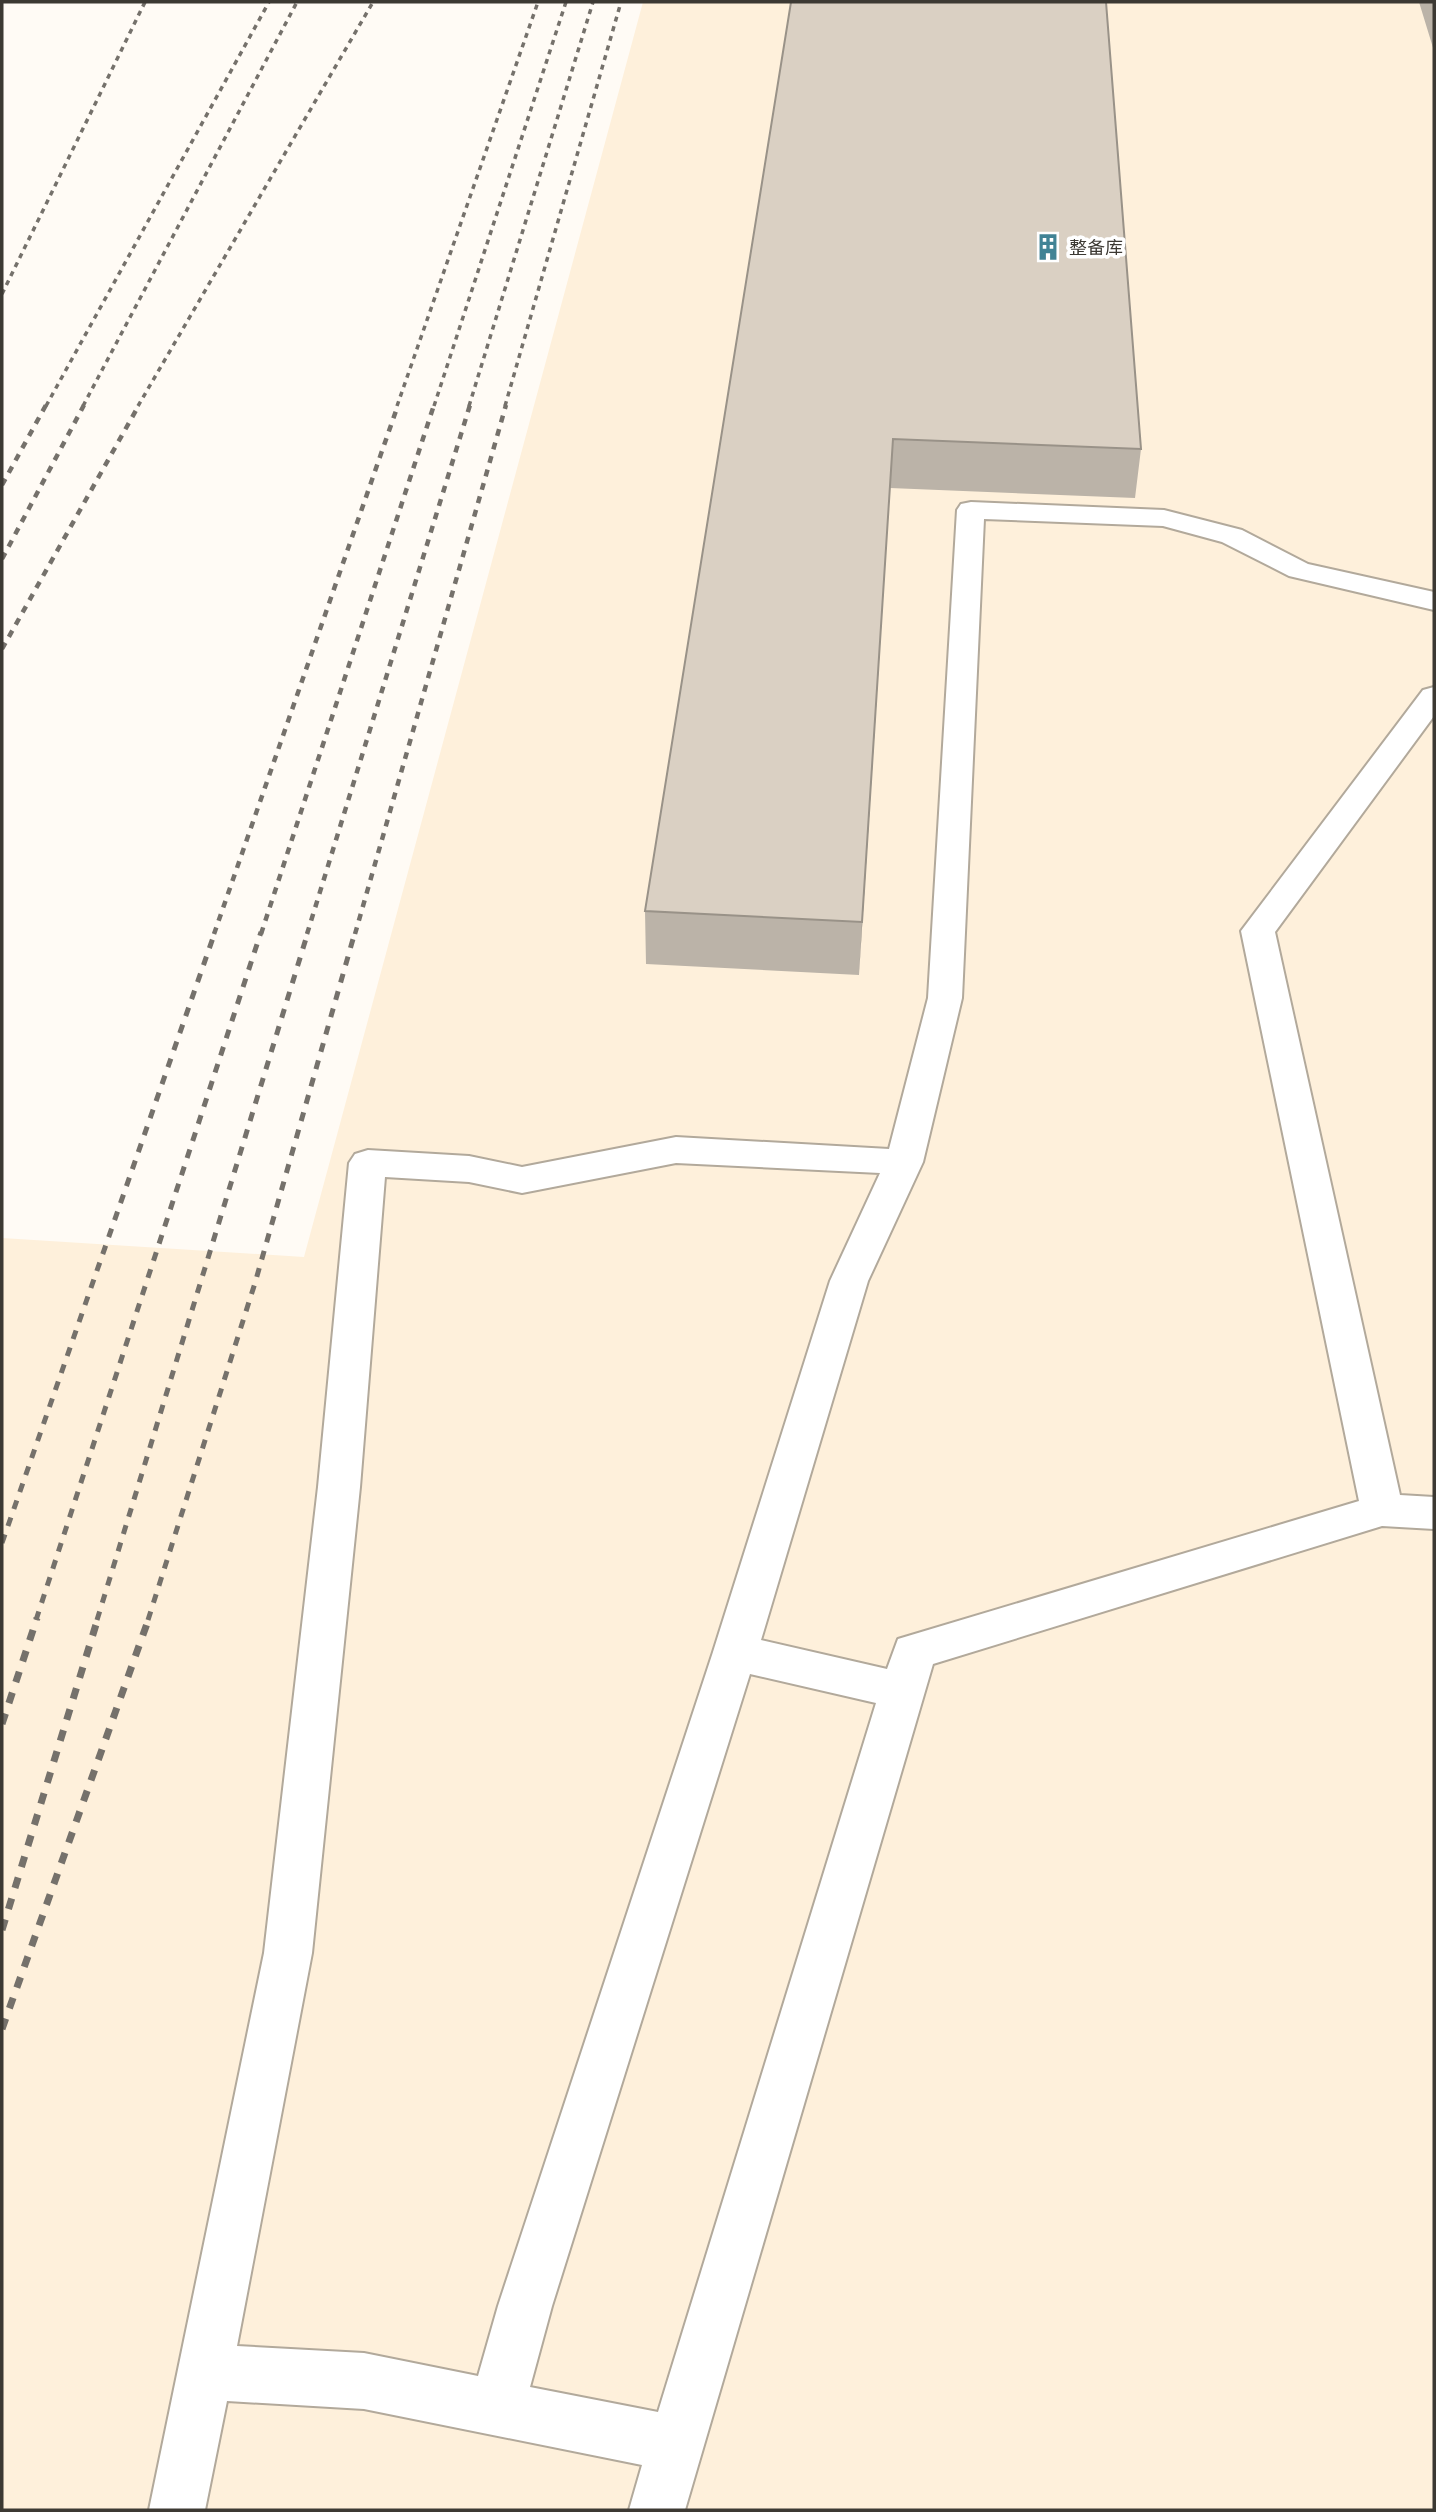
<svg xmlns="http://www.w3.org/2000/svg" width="1436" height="2512" font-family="'Archivo Narrow','Noto Sans SC',sans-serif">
	<rect width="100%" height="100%" fill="#fffbf5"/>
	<!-- built -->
	<path fill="#fef0db" d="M 643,2 L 1434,2 L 1434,2510 L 2,2510 L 2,1238 L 304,1257 Z"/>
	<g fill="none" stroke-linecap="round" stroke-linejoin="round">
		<defs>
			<path id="service" d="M 971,502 L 1164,510 L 1242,530 L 1308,564 L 1434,592 L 1434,610 L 1289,576 L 1222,542 L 1163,526 L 984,519 L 962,998 L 923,1162 L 868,1281 L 761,1640 L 887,1669 L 898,1639 L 1359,1501 L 1241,931 L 1423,690 L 1434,687 L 1434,716 L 1275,932 L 1400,1495 L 1434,1497 L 1434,1529 L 1382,1526 L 933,1664 L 685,2510 L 629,2510 L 642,2465 L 364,2409 L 227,2401 L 205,2510 L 149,2510 L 264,1953 L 318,1487 L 349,1163 L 355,1154 L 368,1150 L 469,1156 L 522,1167 L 676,1137 L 889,1149 L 928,998 L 957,510 L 961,504 ZM 676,1163 L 880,1173 L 830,1281 L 713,1652 L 498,2306 L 478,2376 L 364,2353 L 237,2346 L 312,1953 L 360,1487 L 385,1177 L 469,1182 L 522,1193 ZM 750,1674 L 876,1703 L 658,2412 L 530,2387 L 552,2306 Z"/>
		</defs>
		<!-- service casing -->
		<use href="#service" stroke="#b2a99b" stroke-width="4"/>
		<!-- service -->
		<use href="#service" fill="#fff" fill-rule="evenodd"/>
		<!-- rail-far3 -->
		<path stroke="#75716b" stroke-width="3.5" stroke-dasharray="5 5" stroke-linecap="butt" d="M 2,294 L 145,2
			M 46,406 L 269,2
			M 83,406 L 297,2
			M 138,406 L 373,2
			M 397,406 L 538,2
			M 434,406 L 566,2
			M 469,406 L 593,2
			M 505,406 L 621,2"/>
		<!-- rail-far2 -->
		<path stroke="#75716b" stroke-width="4.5" stroke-dasharray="7 7" stroke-linecap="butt" d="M 2,485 L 46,405
			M 2,559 L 84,405
			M 2,649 L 139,405
			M 214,934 L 398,405
			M 261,934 L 434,405
			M 307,934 L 470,405
			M 355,934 L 506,405"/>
		<!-- rail-far1 -->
		<path stroke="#75716b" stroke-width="5" stroke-dasharray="9 9" stroke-linecap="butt" d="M 2,1543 L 215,932
			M 36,1620 L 261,932
			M 97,1620 L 308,932
			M 148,1620 L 255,1283 L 355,932"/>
		<!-- rail -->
		<path stroke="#75716b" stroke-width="7" stroke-dasharray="11 11" stroke-linecap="butt" d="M 2,1724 L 37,1618
			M 2,1930 L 98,1618
			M 2,2029 L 149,1618"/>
	</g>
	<!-- wall -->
	<path fill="#bbb3a8" d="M 791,2 L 1141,449 L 1135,498 L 890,488 L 859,975 L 646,964 L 645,911 Z
		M 1419,2 L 1434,2 L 1434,51 Z"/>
	<!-- shaded-wall -->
	<path fill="#999288" d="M 893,439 L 890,488 L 859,975 L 862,922 Z"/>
	<!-- building -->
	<path fill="#dad0c3" stroke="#999288" stroke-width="2" d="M 791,2 L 1106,2 L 1141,449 L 893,439 L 862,922 L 645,911 Z"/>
	<!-- icons -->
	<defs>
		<symbol id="building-bare" viewBox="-9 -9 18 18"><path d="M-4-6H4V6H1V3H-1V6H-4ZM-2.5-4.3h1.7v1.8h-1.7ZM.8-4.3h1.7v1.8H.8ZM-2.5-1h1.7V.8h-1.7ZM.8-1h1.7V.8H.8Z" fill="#418395" stroke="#fff" stroke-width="2.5" paint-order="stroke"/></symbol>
	</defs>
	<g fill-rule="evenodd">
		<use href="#building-bare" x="1029" y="228" width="38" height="38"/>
	</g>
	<g text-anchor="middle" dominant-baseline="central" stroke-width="7" stroke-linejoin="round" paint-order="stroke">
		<!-- far-poi labels -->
		<g font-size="18" fill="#3c3933" stroke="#fff" text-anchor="start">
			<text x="1069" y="247">整备库</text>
		</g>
	</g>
	<!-- border -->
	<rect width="1436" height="2512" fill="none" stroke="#3c3933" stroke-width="7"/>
</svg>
